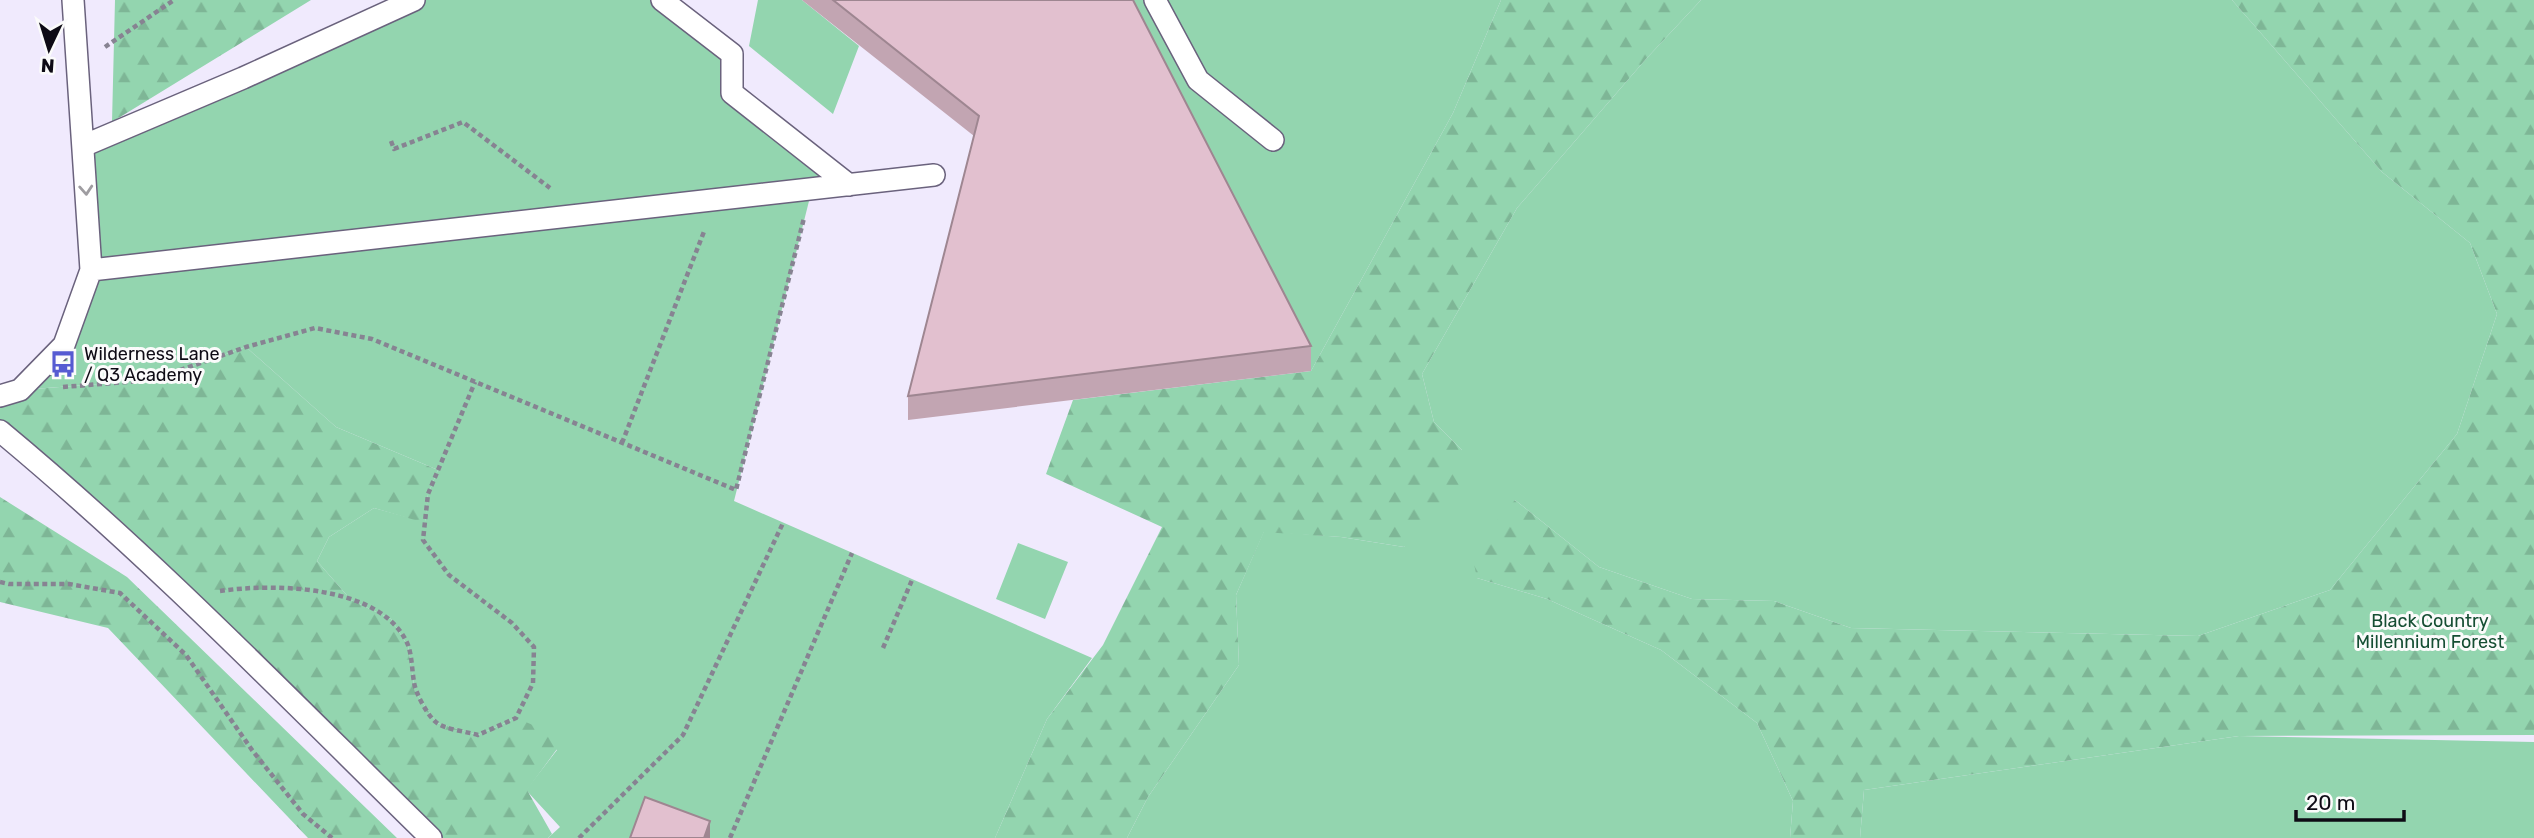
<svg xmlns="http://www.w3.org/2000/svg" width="2534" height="838" font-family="Rubik,sans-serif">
	<defs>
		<pattern id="forest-firs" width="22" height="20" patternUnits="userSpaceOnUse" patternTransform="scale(1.75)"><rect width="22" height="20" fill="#93d5af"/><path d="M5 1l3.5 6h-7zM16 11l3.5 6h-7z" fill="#7eb696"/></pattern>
	</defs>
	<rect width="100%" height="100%" fill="#f0eafd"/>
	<!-- grass -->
	<path fill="#93d5af" d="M 414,0 L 662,0 L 732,54 L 732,93 L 849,185 L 812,189 L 734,501 L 1092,658 L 1047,719 L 995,838 L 548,838 L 560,827 L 526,790 L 557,750 L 516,718 L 478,735 L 437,723 L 415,692 L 408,646 L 391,619 L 351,600 L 317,561 L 329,537 L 374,508 L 425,522 L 428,494 L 438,470 L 336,427 L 246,347 L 152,380 L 20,390 L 63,364 L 91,270 L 83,146 Z
		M 758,0 L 802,0 L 859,46 L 833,114 L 749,46 Z
		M 1121,0 L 1501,0 L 1453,113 L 1311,371 Z
		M 1701,0 L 2232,0 L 2382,172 L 2470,243 L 2497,314 L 2457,434 L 2330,590 L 2198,636 L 1851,628 L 1774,601 L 1692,599 L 1599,567 L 1515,500 L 1477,578 L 1547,599 L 1661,650 L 1757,723 L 1793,801 L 1790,838 L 1127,838 L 1148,797 L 1239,665 L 1236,595 L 1264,531 L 1341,537 L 1404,547 L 1462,450 L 1434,422 L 1422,374 L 1517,208 L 1646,59 Z
		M 1018,543 L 1068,562 L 1045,619 L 996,599 Z
		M 2239,736 L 2534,742 L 2534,838 L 1860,838 L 1864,790 Z"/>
	<!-- forest -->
	<path fill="url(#forest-firs)" d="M 115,0 L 311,0 L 112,122 Z
		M 1501,0 L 1701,0 L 1646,59 L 1517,208 L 1422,374 L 1434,422 L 1462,450 L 1461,492 L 1404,547 L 1341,537 L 1264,532 L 1236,595 L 1239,665 L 1148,797 L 1127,838 L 995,838 L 1047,719 L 1103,645 L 1162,527 L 1046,474 L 1073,400 L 1311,371 L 1453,113 Z
		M 2232,0 L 2534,0 L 2534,735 L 2239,736 L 1864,790 L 1860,838 L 1790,838 L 1793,801 L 1757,723 L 1661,650 L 1547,599 L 1477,578 L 1471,550 L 1515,500 L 1599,567 L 1692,599 L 1774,601 L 1851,628 L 2198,636 L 2330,590 L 2457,434 L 2497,314 L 2470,243 L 2382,172 Z
		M 246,347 L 336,427 L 438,470 L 428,494 L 425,523 L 374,508 L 329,537 L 317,561 L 351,600 L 391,619 L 408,646 L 415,692 L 437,723 L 478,735 L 516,718 L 545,730 L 557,749 L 527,790 L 552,834 L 548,838 L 431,838 L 0,431 L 0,396 L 20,390 L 152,380 Z
		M 0,497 L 127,577 L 397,838 L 308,838 L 108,628 L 0,602 Z"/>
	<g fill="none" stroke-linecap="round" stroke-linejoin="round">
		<defs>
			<path id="lane" d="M 662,0 L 732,54 L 732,93 L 849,185
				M 1155,0 L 1198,80 L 1273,140
				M 83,146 L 243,78 L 414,0
				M 91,270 L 934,175
				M 0,396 L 20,390 L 64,345 L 91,270 L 73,0
				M 0,431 C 152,557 290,700 431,838"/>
		</defs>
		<!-- lane casing -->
		<use href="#lane" stroke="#6a627d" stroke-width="24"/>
		<!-- path -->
		<path stroke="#878392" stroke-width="4.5" stroke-dasharray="5 3.5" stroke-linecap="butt" d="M 105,47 L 174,0
			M 391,141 L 394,149 L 463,122 L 550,188
			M 63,387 L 152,380 L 246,347 L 315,328 L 372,339 L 736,490 L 804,218
			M 622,443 L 705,229
			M 0,582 L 9,584 L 69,584 L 120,593 L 186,655 L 252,750 L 303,814 L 332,838
			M 220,591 C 275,583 383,585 408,645 C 412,656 412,671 414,682 C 415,692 428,717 437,723 C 444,729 468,732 478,735 L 516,718 L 533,683 L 534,647 L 512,623 L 449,575 L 423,540 L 428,494 L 475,382
			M 883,648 L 912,580
			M 579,838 L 683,735 L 783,523
			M 730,838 L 852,553"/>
		<!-- lane -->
		<use href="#lane" stroke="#fff" stroke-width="21"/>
	</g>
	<!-- wall -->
	<path fill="#c2a5b2" d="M 802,0 L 1133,0 L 1311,346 L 1311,371 L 908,420 L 908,396 L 974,136 Z"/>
	<!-- shaded-wall -->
	<path fill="#9e8691" d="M 710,821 L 710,838 L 704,838 Z"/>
	<!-- building -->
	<path fill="#e2c0cf" stroke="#9e8691" stroke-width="2" d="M 833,0 L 1133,0 L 1311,346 L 908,396 L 979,116 Z
		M 645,797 L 710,821 L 704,838 L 630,838 Z"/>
	<!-- one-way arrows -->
	<defs><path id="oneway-chevron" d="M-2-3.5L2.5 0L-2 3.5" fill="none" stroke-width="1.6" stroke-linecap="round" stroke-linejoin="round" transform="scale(1.75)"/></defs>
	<use stroke="#9f9da1" href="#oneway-chevron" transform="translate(86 190) rotate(86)"/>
	<!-- icons -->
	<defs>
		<symbol id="bus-bare" viewBox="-9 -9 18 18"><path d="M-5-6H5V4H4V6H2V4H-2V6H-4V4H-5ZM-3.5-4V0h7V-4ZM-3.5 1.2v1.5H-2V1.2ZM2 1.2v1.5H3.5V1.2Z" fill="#565bd2" stroke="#fbfbfb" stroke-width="2.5" paint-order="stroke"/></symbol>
	</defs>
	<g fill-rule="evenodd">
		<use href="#bus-bare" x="44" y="345" width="38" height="38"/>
	</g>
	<g text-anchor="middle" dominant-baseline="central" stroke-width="6" stroke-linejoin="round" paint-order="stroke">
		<!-- poi labels -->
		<g font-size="18" fill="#0e0b15" stroke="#fbfbfb" text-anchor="start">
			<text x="84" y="354">Wilderness Lane<tspan x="84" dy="21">/ Q3 Academy</tspan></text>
		</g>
		<!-- park labels -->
		<g font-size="18" fill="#154e33" stroke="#fbfbfb">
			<text x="2430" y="621">Black Country<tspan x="2430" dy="21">Millennium Forest</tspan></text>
		</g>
	</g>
	<!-- north arrow -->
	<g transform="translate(49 49) rotate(184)" stroke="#fbfbfb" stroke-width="5" paint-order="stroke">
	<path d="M0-5L12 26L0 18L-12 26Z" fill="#0e0b15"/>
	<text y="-10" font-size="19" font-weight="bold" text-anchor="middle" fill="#0e0b15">N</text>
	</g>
	<!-- scale -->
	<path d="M2296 810v10h108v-10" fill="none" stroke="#0e0b15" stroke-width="3.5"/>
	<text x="2306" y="810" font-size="21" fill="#0e0b15" stroke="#fbfbfb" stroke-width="5" paint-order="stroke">20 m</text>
</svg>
